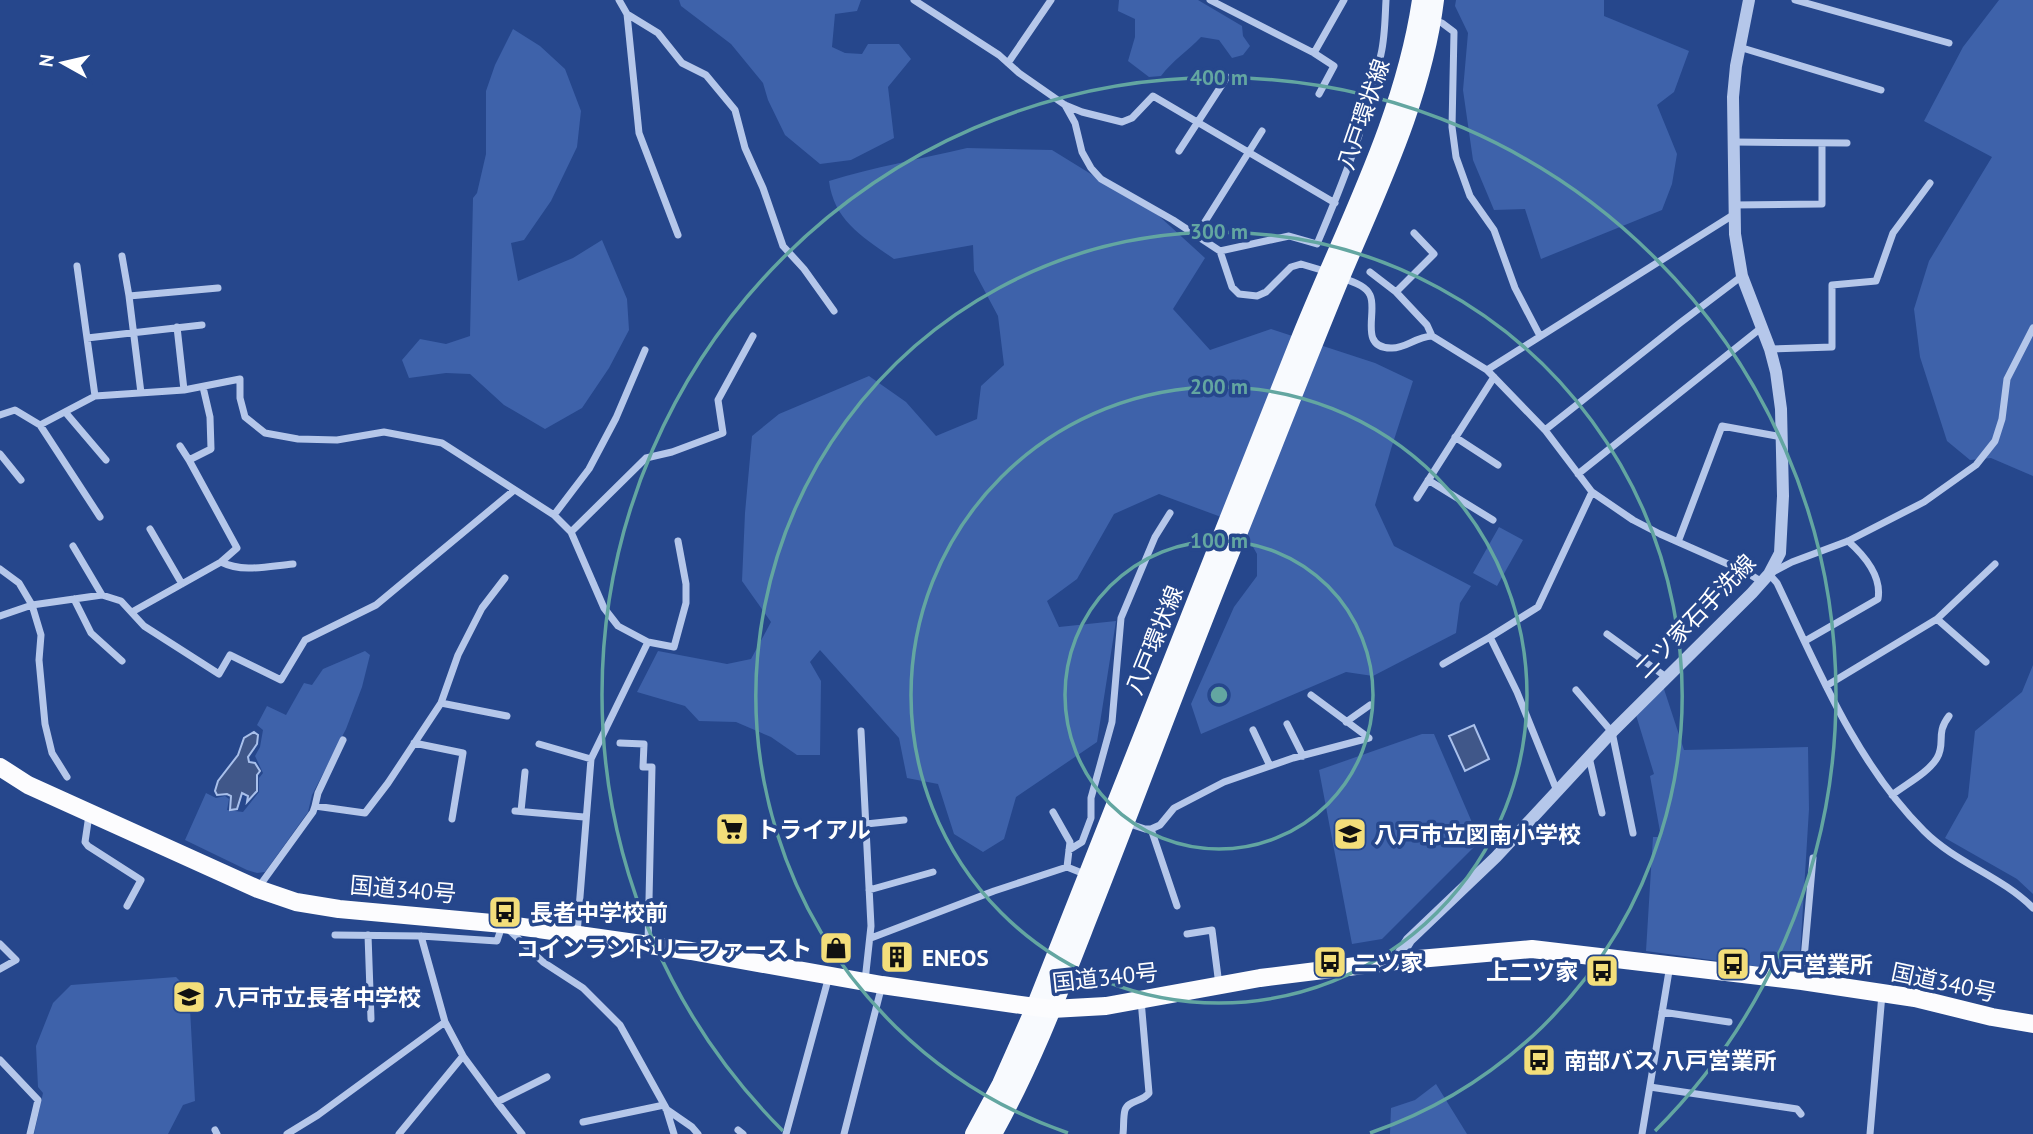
<svg xmlns="http://www.w3.org/2000/svg" width="2033" height="1134" font-family="'PT Sans','Noto Sans JP',sans-serif">
	<rect width="100%" height="100%" fill="#26478c"/>
	<!-- green -->
	<path fill="#3e62aa" d="M 679,0 L 861,0 L 857,11 L 835,14 L 832,47 L 845,53 L 862,54 L 868,44 L 899,44 L 911,59 L 888,87 L 894,138 L 851,160 L 820,164 L 785,135 L 768,100 L 763,83 L 731,44 L 681,6 Z
		M 1119,0 L 1198,0 L 1242,26 L 1243,36 L 1250,46 L 1243,55 L 1232,58 L 1219,40 L 1201,37 C 1188,51 1173,60 1161,76 L 1149,77 L 1128,61 L 1135,37 L 1135,19 L 1118,11 Z
		M 1456,0 L 1604,0 L 1604,16 L 1689,51 L 1674,92 L 1657,105 L 1677,154 L 1672,184 L 1662,210 L 1541,259 L 1525,209 L 1494,210 L 1473,160 L 1463,90 L 1468,33 L 1455,6 Z
		M 1999,0 L 2033,0 L 2033,476 L 1991,458 L 1970,460 L 1947,441 L 1920,357 L 1914,309 L 1929,261 L 1992,157 L 1924,121 L 1963,47 Z
		M 513,29 L 540,46 L 565,69 L 581,111 L 577,147 L 551,201 L 524,240 L 511,243 L 518,281 L 573,258 L 602,240 L 627,299 L 629,330 L 609,368 L 582,408 L 545,429 L 504,405 L 470,374 L 446,373 L 409,378 L 402,360 L 420,339 L 446,344 L 470,336 L 473,198 L 477,193 L 486,154 L 486,91 L 495,65 Z
		M 967,148 L 1052,150 L 1159,216 L 1205,258 L 1173,309 L 1210,350 L 1271,329 L 1375,363 L 1413,381 L 1391,449 L 1375,505 L 1394,546 L 1471,586 L 1460,603 L 1456,633 L 1373,676 L 1346,672 L 1201,734 L 1191,704 L 1234,607 L 1257,576 L 1257,554 L 1240,524 L 1159,494 L 1114,514 L 1077,579 L 1047,601 L 1059,627 L 1116,621 L 1097,742 L 1016,797 L 1004,839 L 983,852 L 954,834 L 938,784 L 907,778 L 899,738 L 820,650 L 810,662 L 821,681 L 820,755 L 797,755 L 771,737 L 736,722 L 699,721 L 685,706 L 637,692 L 658,651 L 727,664 L 751,659 L 771,622 L 742,581 L 745,513 L 752,436 L 779,414 L 869,376 L 906,402 L 936,436 L 977,419 L 981,386 L 1004,365 L 998,316 L 974,271 L 973,245 L 894,259 C 863,237 834,221 829,181 C 874,167 921,159 967,148 Z
		M 1499,527 L 1523,540 L 1497,586 L 1473,573 Z
		M 365,651 L 370,655 L 362,687 L 346,729 L 312,795 L 308,812 L 265,872 L 257,873 L 247,870 L 185,840 L 206,793 L 216,798 L 225,796 L 229,799 L 227,810 L 243,812 L 259,792 L 259,778 L 263,773 L 255,756 L 260,747 L 263,730 L 257,725 L 267,706 L 286,715 L 304,683 L 312,685 L 323,669 Z
		M 2033,665 L 2033,894 L 2017,879 L 1945,838 L 1968,797 L 1975,731 L 2022,692 Z
		M 1663,686 L 1684,750 L 1808,747 L 1809,809 L 1799,972 L 1646,951 L 1653,837 L 1661,837 L 1650,776 L 1654,774 L 1636,715 Z
		M 1422,734 L 1434,734 L 1480,841 L 1382,939 L 1352,944 L 1319,770 Z
		M 176,977 L 189,990 L 195,1101 L 183,1105 L 168,1134 L 34,1134 L 43,1093 L 38,1087 L 36,1046 L 53,1003 L 71,985 Z
		M 1436,1084 L 1467,1134 L 1390,1134 L 1391,1108 L 1415,1100 Z"/>
	<!-- water -->
	<path fill="#405789" stroke="#a9c0eb" stroke-width="2" d="M 1474,725 L 1489,759 L 1465,771 L 1449,736 Z
		M 254,732 L 258,735 L 257,744 L 248,757 L 249,762 L 255,763 L 260,771 L 257,775 L 257,791 L 247,802 L 248,796 L 242,793 L 237,809 L 230,810 L 231,796 L 227,794 L 217,795 L 215,791 L 218,781 L 238,755 L 244,738 Z"/>
	<g fill="none" stroke-linecap="round" stroke-linejoin="round">
		<!-- minor -->
		<path stroke="#b5c7ea" stroke-width="7" d="M 619,0 L 627,14 L 658,33 L 682,63 L 706,75 L 735,110 L 745,148 L 763,188 L 783,246 L 804,269 L 834,311
			M 914,0 L 999,55 L 1019,73 L 1065,105 L 1082,112 L 1122,122 L 1132,118 L 1153,96 L 1335,203
			M 1210,0 L 1314,53 L 1334,66 L 1319,94
			M 1795,0 L 1949,43
			M 627,14 L 639,133 L 678,235
			M 1433,20 L 1442,23 L 1454,32 L 1452,127 L 1456,157 L 1470,196 L 1494,230 L 1515,288 L 1540,336
			M 1739,47 L 1881,90
			M 1314,53 L 1344,0
			M 1008,63 L 1051,0
			M 1065,105 L 1075,123 L 1082,152 L 1091,168 L 1101,179 L 1173,220 L 1220,251 L 1232,287 L 1239,294 L 1257,296 L 1266,292 L 1291,267 L 1301,264 L 1328,272
			M 1733,142 L 1847,143
			M 1179,151 L 1227,77
			M 1733,205 L 1822,204 L 1822,143
			M 1196,236 L 1262,131
			M 1220,251 L 1289,236 L 1317,244 C 1343,183 1368,119 1381,54 C 1385,37 1385,18 1386,0
			M 122,256 L 129,296 L 141,393
			M 77,266 L 95,396
			M 1370,272 L 1396,292 L 1427,325 L 1432,336 L 1487,370 L 1545,430 L 1592,492 L 1633,520 L 1660,534 L 1746,572 L 1762,582
			M 1343,278 C 1352,282 1365,285 1370,295 C 1378,311 1358,348 1391,348 C 1405,349 1415,337 1432,336
			M 1396,292 L 1434,254 L 1414,233
			M 129,296 L 218,288
			M 177,327 L 184,390
			M 2033,328 L 2007,379 L 2002,419 L 1995,441 L 1976,465 L 1924,502 L 1848,541 L 1792,562 L 1769,574 L 1777,583 C 1818,669 1856,763 1924,831 C 1956,863 2001,876 2033,908
			M 87,338 L 202,325
			M 1770,349 L 1832,347 L 1832,285 L 1876,281 L 1893,233 L 1930,183
			M 1487,370 L 1733,215
			M 66,413 L 106,460
			M 0,415 L 15,410 L 40,425 L 95,396 L 184,390 L 240,379 L 240,398 L 245,417 L 265,433 L 298,439 L 337,440 L 384,432 L 442,443 L 554,515 L 571,532 L 604,608 L 618,626 L 648,642 L 674,647 L 686,603 L 686,584 L 678,541
			M 40,425 L 100,517
			M 1545,430 L 1680,323 L 1742,276
			M 1455,437 L 1498,465
			M 180,446 L 189,460
			M 0,454 L 21,480
			M 1578,474 L 1761,328
			M 1428,480 L 1493,520
			M 1417,498 L 1494,377
			M 554,515 L 589,469 L 616,418 L 645,350
			M 150,529 L 182,584
			M 571,532 L 646,458 L 672,452 L 723,433 L 718,400 L 753,336
			M 1678,542 L 1722,426 L 1782,437
			M 73,546 L 102,595
			M 221,562 C 243,573 269,566 293,564
			M 0,569 L 19,583 L 32,605 L 102,595 L 121,601 L 144,626 L 219,674 L 230,655 L 281,680 L 305,640 L 376,605 L 513,491
			M 74,599 L 91,633 L 122,661
			M 132,612 L 221,562 L 237,548 L 189,460 L 211,449 L 210,417 L 203,387
			M 0,616 L 32,605 L 41,635 L 39,660 L 45,724 L 52,753 L 67,777
			M 1937,619 L 1986,662
			M 1607,634 L 1666,677
			M 1805,641 L 1878,599 C 1882,576 1865,556 1848,541
			M 1443,664 L 1490,637
			M 1826,686 L 1937,619 L 1995,564
			M 1576,690 L 1612,732 L 1633,833
			M 441,703 L 507,716
			M 1346,722 L 1370,705
			M 1287,724 L 1303,756
			M 1253,730 L 1270,766
			M 861,731 L 871,926 L 865,981
			M 414,743 L 463,753 L 452,819
			M 620,743 L 644,744 L 643,767 L 652,767 L 648,944
			M 539,744 L 591,759
			M 1589,757 L 1602,813
			M 1557,791 L 1517,692 L 1490,637 L 1538,607 L 1592,492
			M 1892,795 C 1906,784 1928,773 1937,758 C 1946,743 1935,734 1949,716
			M 315,806 L 318,793 L 343,740
			M 515,811 L 584,817
			M 521,811 L 525,772
			M 1053,812 L 1070,842 L 1067,867
			M 89,815 L 85,842 L 88,846 L 141,880 L 127,906
			M 1127,823 L 1145,829 L 1151,829 L 1160,825 L 1174,808 L 1224,782 L 1293,758 L 1369,738 L 1311,695
			M 866,824 L 904,820
			M 1151,829 L 1177,906
			M 1069,850 L 1082,842 L 1091,818 L 1091,798 L 1112,722 L 1121,618 L 1155,537 L 1170,513
			M 258,888 L 313,812 L 315,806 L 365,813 L 388,783 L 441,703 L 458,655 L 482,608 L 505,578
			M 869,890 L 933,872
			M 509,930 L 543,962 L 583,988 L 620,1025 L 666,1108 L 674,1134
			M 577,934 L 591,759 L 648,642
			M 1187,934 L 1212,930 L 1219,985
			M 335,935 L 421,936 L 497,941 L 502,926
			M 368,935 L 371,1019
			M 421,936 L 445,1022
			M 871,938 L 994,891 L 1067,867 L 1087,875
			M 0,944 L 16,960 L 0,969
			M 1802,981 L 1813,858
			M 1662,1012 L 1729,1022
			M 0,1060 L 38,1100 L 30,1134
			M 1650,1087 L 1797,1109 L 1801,1114
			M 497,1102 L 522,1134
			M 666,1109 L 692,1127 L 698,1134
			M 583,1122 L 664,1105
			M 215,1130 L 217,1134
			M 738,1130 L 743,1134
			M 287,1134 L 318,1115 L 445,1022 L 463,1056 L 497,1102 L 547,1077
			M 399,1134 L 463,1056
			M 786,1134 L 829,976
			M 844,1134 L 882,985
			M 1123,1134 C 1124,1127 1123,1117 1125,1110 C 1128,1100 1143,1102 1149,1093 L 1141,1000
			M 1642,1134 L 1670,965
			M 1870,1134 L 1882,994"/>
		<!-- tertiary -->
		<path stroke="#b5c7ea" stroke-width="12" d="M 1396,961 L 1409,940 L 1496,857 L 1612,732 L 1752,593 L 1769,574 L 1780,553 L 1783,496 L 1781,409 L 1776,372 L 1770,349 L 1742,276 L 1735,234 L 1733,97 L 1736,66 L 1749,0"/>
		<!-- primary -->
		<path stroke="#f8fafe" stroke-width="18" d="M 974,1134 L 1001,1084 L 1035,1007 C 1122,786 1210,566 1297,346 C 1342,232 1403,122 1421,0
			M 993,1134 C 1032,1064 1060,990 1089,916 C 1139,790 1185,664 1236,539 C 1271,452 1305,364 1341,277 C 1379,187 1423,98 1435,0"/>
		<!-- trunk -->
		<path stroke="#fcfcfe" stroke-width="18" d="M 0,767 L 28,785 L 258,889 L 296,902 L 339,909 L 503,924 L 691,951 L 882,985 L 1035,1007 L 1052,1009 L 1106,1006 L 1260,978 L 1396,961 L 1532,949 L 1802,981 L 1915,998 L 1992,1017 L 2033,1024"/>
	</g>
	<!-- distance rings -->
	<g fill="none" stroke="#63a6a1" stroke-width="3.5">
		<circle cx="1219" cy="695" r="154"/>
		<circle cx="1219" cy="695" r="308"/>
		<path d="M1068 1133A463 463 0 1 1 1370 1133"/>
		<path d="M783 1131A617 617 0 1 1 1655 1131"/>
	</g>
	<!-- icons -->
	<defs>
		<symbol id="supermarket-square" viewBox="-11 -11 22 22"><rect x="-9" y="-9" width="18" height="18" rx="4" fill="#f3de7a" stroke="#26478c"/><path d="M-6-5.5h2.5l.6 2H6L4.5 2H-2.5L-4.4-4H-6ZM-1.5 3.2a1.3 1.3 0 1 0 .1 0ZM3 3.2a1.3 1.3 0 1 0 .1 0Z" fill="#111"/></symbol>
		<symbol id="school-square" viewBox="-11 -11 22 22"><rect x="-9" y="-9" width="18" height="18" rx="4" fill="#f3de7a" stroke="#26478c"/><path d="M0-5L7-2L0 1L-7-2ZM-4 1L0 2.5L4 1V4Q0 6-4 4Z" fill="#111"/></symbol>
		<symbol id="bus-square" viewBox="-11 -11 22 22"><rect x="-9" y="-9" width="18" height="18" rx="4" fill="#f3de7a" stroke="#26478c"/><path d="M-5-6H5V4H4V6H2V4H-2V6H-4V4H-5ZM-3.5-4V0h7V-4ZM-3.5 1.2v1.5H-2V1.2ZM2 1.2v1.5H3.5V1.2Z" fill="#111"/></symbol>
		<symbol id="shop-square" viewBox="-11 -11 22 22"><rect x="-9" y="-9" width="18" height="18" rx="4" fill="#f3de7a" stroke="#26478c"/><path d="M-5-2.5h2.3a2.7 3.5 0 0 1 5.4 0H5L5.5 6h-11ZM-1.5-2.5h3a1.5 2.3 0 0 0-3 0Z" fill="#111"/></symbol>
		<symbol id="building-square" viewBox="-11 -11 22 22"><rect x="-9" y="-9" width="18" height="18" rx="4" fill="#f3de7a" stroke="#26478c"/><path d="M-4-6H4V6H1V3H-1V6H-4ZM-2.5-4.3h1.7v1.8h-1.7ZM.8-4.3h1.7v1.8H.8ZM-2.5-1h1.7V.8h-1.7ZM.8-1h1.7V.8H.8Z" fill="#111"/></symbol>
	</defs>
	<g fill-rule="evenodd">
		<use href="#supermarket-square" x="713" y="810" width="38" height="38"/>
		<use href="#school-square" x="1331" y="815" width="38" height="38"/>
		<use href="#bus-square" x="486" y="893" width="38" height="38"/>
		<use href="#shop-square" x="817" y="929" width="38" height="38"/>
		<use href="#building-square" x="878" y="938" width="38" height="38"/>
		<use href="#bus-square" x="1311" y="943" width="38" height="38"/>
		<use href="#bus-square" x="1714" y="945" width="38" height="38"/>
		<use href="#bus-square" x="1583" y="952" width="38" height="38"/>
		<use href="#school-square" x="170" y="978" width="38" height="38"/>
		<use href="#bus-square" x="1520" y="1041" width="38" height="38"/>
	</g>
	<g text-anchor="middle" dominant-baseline="central" stroke-width="7" stroke-linejoin="round" paint-order="stroke">
		<!-- street labels -->
		<g font-size="23" fill="#fff" stroke="#26478c">
			<text transform="translate(1363 114) rotate(-71)">八戸環状線</text>
			<text transform="translate(1695 616) rotate(-46)">二ツ家石手洗線</text>
			<text transform="translate(1154 640) rotate(-68)">八戸環状線</text>
			<text transform="translate(403 889) rotate(5)">国道340号</text>
			<text transform="translate(1105 977) rotate(-6)">国道340号</text>
			<text transform="translate(1944 982) rotate(12)">国道340号</text>
		</g>
		<!-- poi labels -->
		<g font-size="23" font-weight="bold" fill="#fff" stroke="#26478c" text-anchor="start">
			<text x="756" y="829">トライアル</text>
			<text x="1374" y="834">八戸市立図南小学校</text>
			<text x="530" y="912">長者中学校前</text>
			<text x="812" y="948" text-anchor="end">コインランドリーファースト</text>
			<text x="922" y="957">ENEOS</text>
			<text x="1354" y="962">二ツ家</text>
			<text x="1758" y="964">八戸営業所</text>
			<text x="1578" y="971" text-anchor="end">上二ツ家</text>
			<text x="214" y="997">八戸市立長者中学校</text>
			<text x="1564" y="1060">南部バス 八戸営業所</text>
		</g>
	</g>
	<circle cx="1219" cy="695" r="10" fill="#63a6a1" stroke="#26478c" stroke-width="3.5"/>
	<g font-size="21" text-anchor="middle" font-weight="bold" fill="#63a6a1" stroke="#26478c" stroke-width="7" stroke-linejoin="round" paint-order="stroke">
		<text x="1219" y="85">400 m</text>
		<text x="1219" y="239">300 m</text>
		<text x="1219" y="394">200 m</text>
		<text x="1219" y="548">100 m</text>
	</g>
	<!-- north arrow -->
	<g transform="translate(63 63) rotate(278)" stroke="#26478c" stroke-width="5" paint-order="stroke">
	<path d="M0-5L12 26L0 18L-12 26Z" fill="#ffffff"/>
	<text y="-10" font-size="19" font-weight="bold" text-anchor="middle" fill="#ffffff">N</text>
	</g>
</svg>
